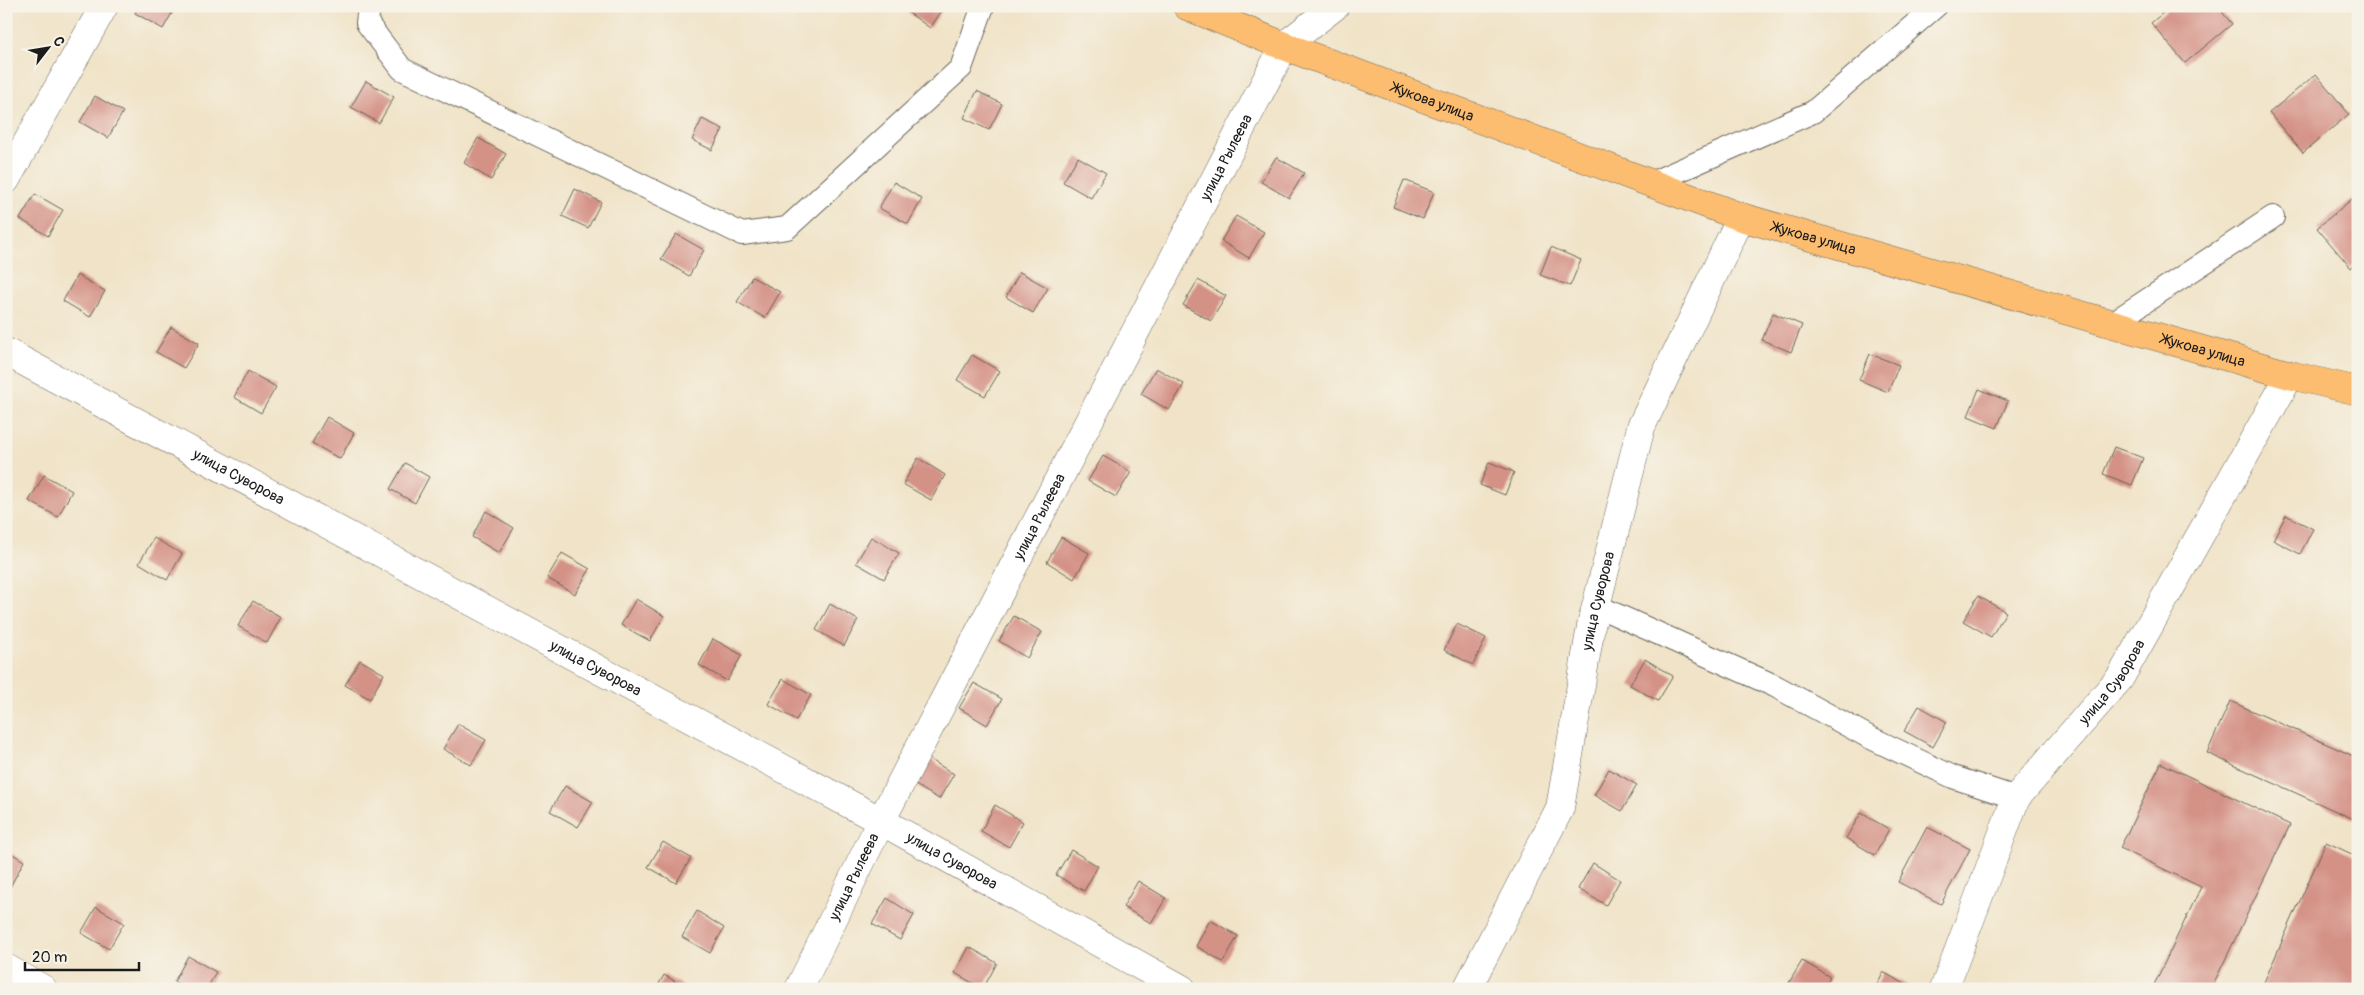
<svg xmlns="http://www.w3.org/2000/svg" width="2364" height="995" font-family="Pangolin,sans-serif">
	<rect width="100%" height="100%" fill="#f7f3e8"/>
	<filter id="ink" filterUnits="userSpaceOnUse"><feTurbulence type="fractalNoise" baseFrequency=".02" numOctaves="2"/><feDisplacementMap in="SourceGraphic" scale="10" xChannelSelector="R" yChannelSelector="G"/><feConvolveMatrix kernelMatrix="1 2 1 2 8 2 1 2 1" color-interpolation-filters="sRGB"/></filter>
	<filter id="wash" filterUnits="userSpaceOnUse"><feTurbulence type="fractalNoise" baseFrequency=".0096" numOctaves="4" result="noise"/><feDisplacementMap in="SourceGraphic" scale="20" xChannelSelector="R" yChannelSelector="G"/><feGaussianBlur stdDeviation="1.12" result="paint"/><feColorMatrix in="noise" values="0 0 0 0 0 0 0 0 0 0 0 0 0 0 0 0 0 1.4 0 .05"/><feComposite in="paint" operator="in"/></filter>
	<g filter="url(#wash)">
		<rect width="100%" height="100%" fill="#f0e3c7"/>
		<g id="blocks">
			<!-- building -->
			<path fill="#d49186" d="M 139,6 L 176,6 L 163,29 L 135,13 Z
				M 903,6 L 945,6 L 930,28 L 902,8 Z
				M 2171,6 L 2217,6 L 2232,24 L 2185,63 L 2151,23 Z
				M 2316,74 L 2349,114 L 2303,153 L 2269,113 Z
				M 366,81 L 394,97 L 379,123 L 351,107 Z
				M 977,91 L 1002,104 L 989,130 L 964,118 Z
				M 95,96 L 123,112 L 108,138 L 80,122 Z
				M 702,119 L 723,129 L 712,150 L 692,140 Z
				M 478,138 L 506,154 L 491,180 L 464,163 Z
				M 1078,157 L 1106,173 L 1091,198 L 1063,182 Z
				M 1276,157 L 1304,173 L 1289,198 L 1261,182 Z
				M 1404,180 L 1434,192 L 1423,219 L 1393,207 Z
				M 894,182 L 922,199 L 908,224 L 879,208 Z
				M 575,189 L 601,202 L 588,228 L 562,216 Z
				M 35,194 L 63,210 L 48,236 L 20,219 Z
				M 2358,194 L 2358,262 L 2351,268 L 2317,228 Z
				M 1236,216 L 1264,232 L 1249,258 L 1221,241 Z
				M 676,234 L 704,250 L 689,276 L 661,259 Z
				M 1551,247 L 1581,260 L 1570,286 L 1540,275 Z
				M 1020,272 L 1048,288 L 1033,313 L 1006,297 Z
				M 77,275 L 105,291 L 90,317 L 63,301 Z
				M 752,277 L 780,292 L 765,318 L 737,302 Z
				M 1198,280 L 1226,296 L 1211,321 L 1183,305 Z
				M 1773,313 L 1802,325 L 1791,352 L 1762,340 Z
				M 171,327 L 199,343 L 184,368 L 156,352 Z
				M 1870,354 L 1899,365 L 1888,392 L 1859,380 Z
				M 972,355 L 1000,371 L 985,396 L 957,380 Z
				M 1156,368 L 1184,384 L 1169,410 L 1141,394 Z
				M 248,371 L 276,387 L 261,413 L 234,397 Z
				M 1979,389 L 2008,401 L 1997,428 L 1968,416 Z
				M 327,417 L 354,433 L 340,459 L 312,443 Z
				M 2114,447 L 2143,458 L 2132,485 L 2103,474 Z
				M 1103,456 L 1131,472 L 1116,497 L 1088,481 Z
				M 918,458 L 945,475 L 931,500 L 903,484 Z
				M 1489,462 L 1514,472 L 1505,495 L 1480,485 Z
				M 405,463 L 429,477 L 415,503 L 390,489 Z
				M 44,475 L 72,491 L 58,517 L 29,501 Z
				M 486,511 L 514,528 L 499,553 L 472,537 Z
				M 2286,515 L 2313,529 L 2300,554 L 2273,540 Z
				M 871,537 L 899,553 L 884,579 L 856,563 Z
				M 1061,537 L 1089,553 L 1074,579 L 1047,562 Z
				M 154,538 L 182,554 L 167,580 L 139,563 Z
				M 562,553 L 590,569 L 575,594 L 547,578 Z
				M 1978,596 L 2006,612 L 1991,637 L 1963,621 Z
				M 636,599 L 664,616 L 650,641 L 621,625 Z
				M 253,601 L 281,617 L 267,643 L 238,626 Z
				M 830,604 L 858,620 L 844,646 L 816,630 Z
				M 1014,616 L 1042,632 L 1027,658 L 999,641 Z
				M 1457,624 L 1486,638 L 1473,665 L 1444,650 Z
				M 713,639 L 742,655 L 727,681 L 699,665 Z
				M 1645,659 L 1673,676 L 1658,701 L 1630,685 Z
				M 360,660 L 384,674 L 370,699 L 345,685 Z
				M 783,679 L 811,695 L 796,720 L 768,704 Z
				M 974,683 L 1002,699 L 987,725 L 959,708 Z
				M 2230,701 L 2358,758 L 2358,821 L 2207,753 Z
				M 1919,706 L 1947,722 L 1933,747 L 1904,731 Z
				M 458,724 L 486,740 L 471,765 L 443,749 Z
				M 926,757 L 954,774 L 939,799 L 912,783 Z
				M 2161,763 L 2290,825 L 2211,989 L 2152,989 L 2201,887 L 2120,848 Z
				M 1609,769 L 1637,785 L 1622,811 L 1594,795 Z
				M 565,786 L 593,802 L 578,827 L 550,811 Z
				M 995,805 L 1023,822 L 1009,847 L 981,831 Z
				M 1861,813 L 1889,829 L 1875,855 L 1846,838 Z
				M 1927,827 L 1970,849 L 1941,904 L 1898,882 Z
				M 663,842 L 691,858 L 676,883 L 648,867 Z
				M 2326,842 L 2358,857 L 2357,989 L 2261,989 Z
				M 6,850 L 24,861 L 10,887 L 6,885 Z
				M 1071,850 L 1098,866 L 1084,891 L 1056,875 Z
				M 1593,863 L 1620,880 L 1606,905 L 1578,889 Z
				M 1138,881 L 1166,898 L 1151,923 L 1123,907 Z
				M 887,898 L 914,915 L 900,940 L 872,924 Z
				M 96,907 L 124,923 L 109,949 L 81,933 Z
				M 697,911 L 724,928 L 710,953 L 682,937 Z
				M 1210,920 L 1238,936 L 1223,962 L 1196,946 Z
				M 969,947 L 997,963 L 983,989 L 955,973 Z
				M 188,956 L 216,972 L 207,989 L 186,989 L 174,982 Z
				M 1802,961 L 1830,977 L 1823,989 L 1791,989 L 1787,986 Z
				M 1883,972 L 1914,989 L 1875,989 Z
				M 664,975 L 688,989 L 656,989 Z"/>
		</g>
	</g>
	<g filter="url(#ink)">
		<use href="#blocks" fill-opacity="0" stroke="#666258" stroke-width="1"/>
		<g fill="none" stroke-linecap="round" stroke-linejoin="round">
			<defs>
				<path id="service" d="M 369,6 L 367,23 L 402,69 L 742,234 L 787,228 L 961,68 L 983,6
					M 1651,183 L 1813,112 L 1936,6
					M 2111,324 L 2273,217
					M 1597,606 L 1775,686 L 1869,737 L 1953,777 L 2016,798"/>
				<g id="minor">
					<path d="M 6,180 L 104,6"/>
					<path id="s1" d="M 6,352 L 881,821 L 1182,989"/>
					<path d="M 6,968 L 43,989"/>
					<path id="s2" d="M 799,989 L 881,821 L 1284,46 L 1335,6"/>
					<path id="s3" d="M 1467,989 L 1560,808 L 1591,626 L 1641,427 L 1741,217"/>
					<path id="s4" d="M 1944,989 L 2016,798 L 2120,678 L 2290,375"/>
				</g>
				<g id="primary">
					<path id="s5" d="M 1187,6 L 1284,46 L 1741,217 L 2290,375 L 2358,391"/>
				</g>
			</defs>
			<!-- service casing -->
			<use href="#service" stroke="#666258" stroke-width="24"/>
			<!-- minor casing -->
			<use href="#minor" stroke="#666258" stroke-width="29"/>
			<!-- primary casing -->
			<use href="#primary" stroke="#666258" stroke-width="29"/>
			<!-- service -->
			<use href="#service" stroke="#fff" stroke-width="22"/>
			<!-- minor -->
			<use href="#minor" stroke="#fff" stroke-width="28"/>
			<!-- primary -->
			<use href="#primary" stroke="#fcbd6f" stroke-width="28"/>
		</g>
	</g>
	<g text-anchor="middle" dominant-baseline="central" stroke-width="4" stroke-linejoin="round" paint-order="stroke">
		<!-- street labels -->
		<g font-size="15" fill="#1c1c1c" stroke="#f7f3e8">
			<text stroke="none"><textPath href="#s5" startOffset="264">Жукова улица</textPath></text>
			<text stroke="none"><textPath href="#s2" startOffset="935">улица Рылеева</textPath></text>
			<text stroke="none"><textPath href="#s5" startOffset="669">Жукова улица</textPath></text>
			<text stroke="none"><textPath href="#s5" startOffset="1074">Жукова улица</textPath></text>
			<text stroke="none"><textPath href="#s1" startOffset="264">улица Суворова</textPath></text>
			<text stroke="none"><textPath href="#s2" startOffset="530">улица Рылеева</textPath></text>
			<text stroke="none"><textPath href="#s3" startOffset="414">улица Суворова</textPath></text>
			<text stroke="none"><textPath href="#s1" startOffset="669">улица Суворова</textPath></text>
			<text stroke="none"><textPath href="#s4" startOffset="355">улица Суворова</textPath></text>
			<text stroke="none"><textPath href="#s1" startOffset="1074">улица Суворова</textPath></text>
			<text stroke="none"><textPath href="#s2" startOffset="125">улица Рылеева</textPath></text>
		</g>
	</g>
	<!-- margin -->
	<rect width="2364" height="995" fill="none" stroke="#f7f3e8" stroke-width="25"/>
	<!-- north arrow -->
	<g transform="translate(48 48) rotate(59)" stroke="#f7f3e8" stroke-width="4" paint-order="stroke">
	<path d="M0-4L9 19L0 12L-9 19Z" fill="#1c1c1c"/>
	<text y="-8" font-size="14" font-weight="bold" text-anchor="middle" fill="#1c1c1c">С</text>
	</g>
	<!-- scale -->
	<path d="M25 962v8h114v-8" fill="none" stroke="#1c1c1c" stroke-width="2.5"/>
	<text x="32" y="962" font-size="15" fill="#1c1c1c" stroke="#f7f3e8" stroke-width="4" paint-order="stroke">20 m</text>
</svg>
